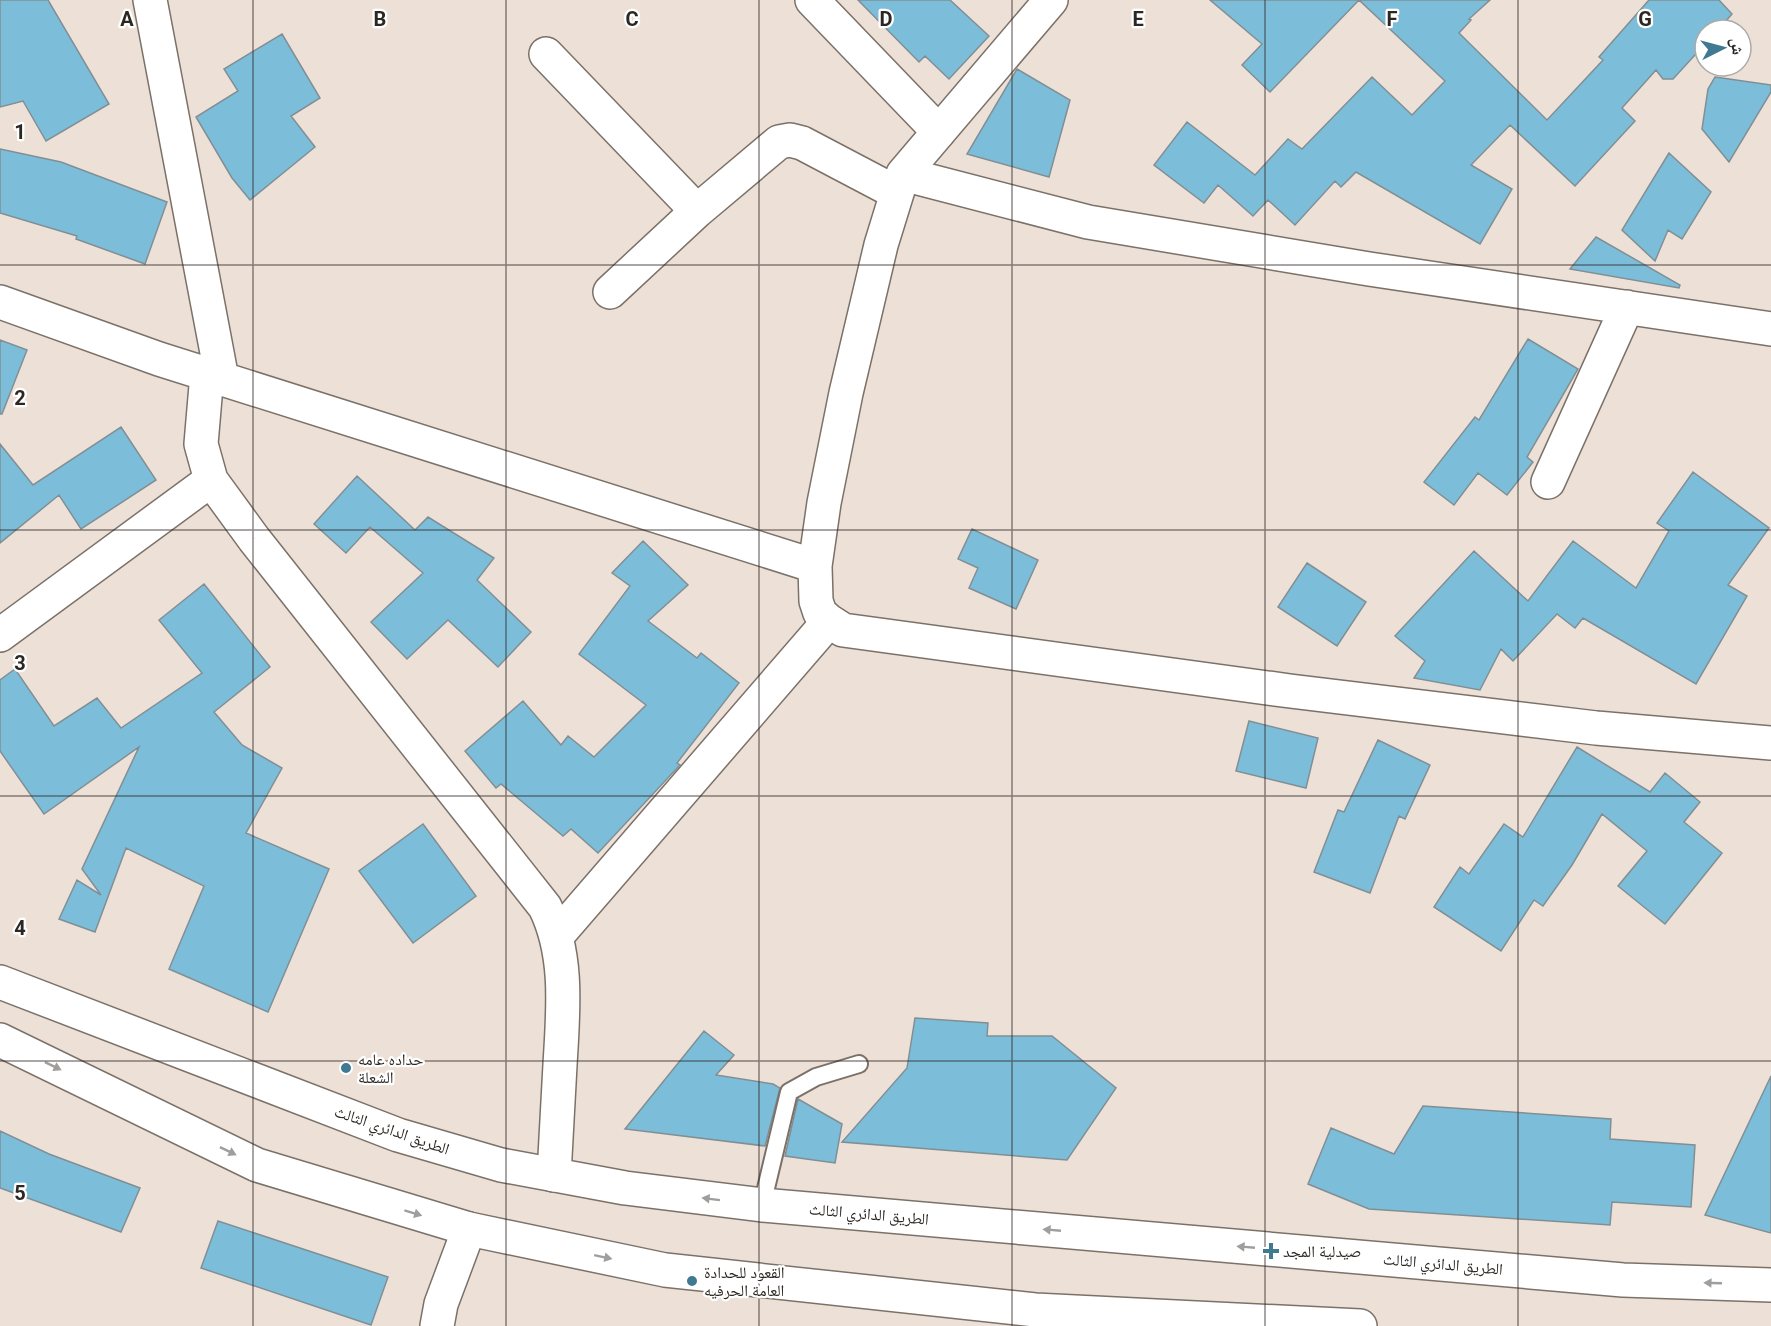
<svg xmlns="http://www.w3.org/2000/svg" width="1771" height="1326" font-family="Roboto,'Noto Naskh Arabic',sans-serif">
	<rect width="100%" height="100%" fill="#ede1d7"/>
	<!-- building -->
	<path fill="#7cbeda" stroke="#818f95" stroke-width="1.5" d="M 0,0 L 48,0 L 109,104 L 46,141 L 23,101 L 0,107 Z
		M 858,0 L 950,0 L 989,36 L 949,79 L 925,56 L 919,62 Z
		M 1210,0 L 1359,0 L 1270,92 L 1242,65 L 1262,44 Z
		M 1359,0 L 1490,0 L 1469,19 L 1471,20 L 1459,33 L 1547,120 L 1603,60 L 1599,57 L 1649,0 L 1719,0 L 1732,14 L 1718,30 L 1705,30 L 1705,44 L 1673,79 L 1663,79 L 1656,70 L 1622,108 L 1635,121 L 1575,186 L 1510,125 L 1471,165 L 1512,189 L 1480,244 L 1356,172 L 1341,187 L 1335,181 L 1295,225 L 1268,200 L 1253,216 L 1218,185 L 1204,203 L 1154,165 L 1187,122 L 1255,175 L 1288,139 L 1302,149 L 1372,77 L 1412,115 L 1445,81 Z
		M 282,34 L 320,98 L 291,116 L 315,147 L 250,200 L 232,178 L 196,117 L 238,91 L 224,69 Z
		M 1017,69 L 1070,100 L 1049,177 L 967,154 Z
		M 1715,77 L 1771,85 L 1771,92 L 1729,162 L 1702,129 L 1708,89 Z
		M 0,149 L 61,162 L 167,202 L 145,264 L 76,239 L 77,236 L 0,213 Z
		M 1669,153 L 1711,192 L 1682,239 L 1668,230 L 1655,261 L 1622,230 Z
		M 1596,237 L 1680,285 L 1679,288 L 1570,269 Z
		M 1528,339 L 1578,369 L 1527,457 L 1533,462 L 1507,495 L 1478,473 L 1454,505 L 1424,482 L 1475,417 L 1479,420 Z
		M 0,340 L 27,350 L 2,414 L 0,414 Z
		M 121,427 L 156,480 L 81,529 L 59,495 L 0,543 L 0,444 L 33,485 Z
		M 1693,472 L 1769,528 L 1728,585 L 1747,596 L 1696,684 L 1583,618 L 1575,628 L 1557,614 L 1513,661 L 1501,649 L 1480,690 L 1414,678 L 1425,661 L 1395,636 L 1474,551 L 1528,601 L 1573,541 L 1636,588 L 1669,531 L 1657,523 Z
		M 357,476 L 415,530 L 428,517 L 494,558 L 477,580 L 531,632 L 498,667 L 448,620 L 407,659 L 371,622 L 423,573 L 370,527 L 346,553 L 314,524 Z
		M 972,529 L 1038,560 L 1016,609 L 969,588 L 978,568 L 958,559 Z
		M 643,541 L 688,585 L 648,621 L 697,658 L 701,653 L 739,683 L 677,763 L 680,765 L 598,853 L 571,829 L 563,836 L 501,784 L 496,788 L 465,751 L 523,701 L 561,745 L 568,736 L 594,757 L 646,705 L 579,654 L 630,586 L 612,573 Z
		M 1307,563 L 1366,602 L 1337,646 L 1278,607 Z
		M 204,584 L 270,667 L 214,712 L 242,745 L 282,768 L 246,833 L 329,869 L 268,1012 L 169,969 L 204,886 L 126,848 L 95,932 L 59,919 L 77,880 L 101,895 L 82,869 L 139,747 L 44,814 L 0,751 L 0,680 L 15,669 L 54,726 L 97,698 L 121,728 L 202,673 L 159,620 Z
		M 1249,721 L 1318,738 L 1306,788 L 1236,771 Z
		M 1378,740 L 1430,765 L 1405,819 L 1399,816 L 1370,893 L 1314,872 L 1338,810 L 1344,812 Z
		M 1577,747 L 1650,792 L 1665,773 L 1700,802 L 1684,822 L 1722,853 L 1665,924 L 1618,886 L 1647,851 L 1602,814 L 1572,865 L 1543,906 L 1534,900 L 1501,951 L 1434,907 L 1460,867 L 1469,874 L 1504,824 L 1523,837 Z
		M 423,824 L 476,896 L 413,943 L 359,871 Z
		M 915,1018 L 988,1023 L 987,1036 L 1052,1036 L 1116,1088 L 1067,1160 L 842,1142 L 907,1068 Z
		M 704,1031 L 734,1055 L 716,1075 L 773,1084 L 780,1088 L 765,1146 L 625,1129 Z
		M 1771,1076 L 1771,1233 L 1705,1215 Z
		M 798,1099 L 842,1124 L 835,1163 L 785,1156 Z
		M 1423,1106 L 1611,1119 L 1610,1139 L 1695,1145 L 1691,1207 L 1612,1202 L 1610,1225 L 1369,1209 L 1308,1184 L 1331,1128 L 1394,1154 Z
		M 0,1131 L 49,1154 L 140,1188 L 121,1232 L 0,1188 Z
		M 218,1221 L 388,1277 L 371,1325 L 201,1268 Z"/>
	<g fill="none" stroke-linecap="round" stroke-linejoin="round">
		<defs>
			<path id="lane" d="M 762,1205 L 789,1092 L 816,1077 L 859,1064"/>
			<path id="street" d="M 150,0 L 222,379
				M 812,0 L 939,132
				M 1051,0 L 903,174 L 897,193 L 881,245 L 846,393 L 824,503 L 815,566 L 816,601 L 820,613 L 829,621 L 843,630 L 1290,691 L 1596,728 L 1771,743
				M 546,54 L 697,211
				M 903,174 L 1088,222 L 1369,269 L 1771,329
				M 610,292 L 697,211 L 779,142 L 790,140 L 802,143 L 897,193
				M 0,302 L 159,359 L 815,566
				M 207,374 L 201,444 L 211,480 L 254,539 L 545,907 C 569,956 563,1012 560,1065 C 558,1102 556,1139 554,1175
				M 1548,482 L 1627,307
				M 0,635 L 211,480
				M 556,937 L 829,621
				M 437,1326 L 441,1304 L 469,1229"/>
			<path id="primary" d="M 0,982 L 398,1135 L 501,1165 L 625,1188 L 762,1205 L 1623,1280 L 1771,1285
				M 0,1040 L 257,1165 L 469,1229 L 665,1270 L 1035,1310 L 1360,1326"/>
		</defs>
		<!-- lane casing -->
		<use href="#lane" stroke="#7b7168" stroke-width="20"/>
		<!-- street casing -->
		<use href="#street" stroke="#7b7168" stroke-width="36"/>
		<!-- primary casing -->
		<use href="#primary" stroke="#7b7168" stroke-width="36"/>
		<!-- lane -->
		<use href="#lane" stroke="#fff" stroke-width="16"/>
		<!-- street -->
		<use href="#street" stroke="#fff" stroke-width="33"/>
		<!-- primary -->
		<use href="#primary" stroke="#fff" stroke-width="33"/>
	</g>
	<!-- one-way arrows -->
	<defs><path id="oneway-solid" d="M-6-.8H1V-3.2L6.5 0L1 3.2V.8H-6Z" transform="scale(1.5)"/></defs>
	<g fill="#a09e9c">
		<use href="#oneway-solid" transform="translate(53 1066) rotate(26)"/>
		<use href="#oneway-solid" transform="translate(228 1151) rotate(26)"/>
		<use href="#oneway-solid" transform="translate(711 1199) rotate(-173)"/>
		<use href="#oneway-solid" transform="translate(413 1213) rotate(17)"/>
		<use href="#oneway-solid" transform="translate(1052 1230) rotate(-175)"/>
		<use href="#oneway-solid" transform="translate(1246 1247) rotate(-175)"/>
		<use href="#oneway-solid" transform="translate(603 1257) rotate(12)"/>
		<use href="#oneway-solid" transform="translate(1713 1283) rotate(-178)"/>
	</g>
	<!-- grid -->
	<path fill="none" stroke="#2b2723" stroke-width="1.5" stroke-opacity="0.55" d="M 253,0 L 253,1326M 506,0 L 506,1326M 759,0 L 759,1326M 1012,0 L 1012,1326M 1265,0 L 1265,1326M 1518,0 L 1518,1326M 0,265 L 1771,265M 0,530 L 1771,530M 0,796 L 1771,796M 0,1061 L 1771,1061"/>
	<!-- markers -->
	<g fill="#3f7a92" stroke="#fff" stroke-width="2">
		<circle cx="346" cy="1068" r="6"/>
		<path d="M1268 1242h6v6h6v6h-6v6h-6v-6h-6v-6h6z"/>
		<circle cx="692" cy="1281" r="6"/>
	</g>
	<g text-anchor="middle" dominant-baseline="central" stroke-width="4.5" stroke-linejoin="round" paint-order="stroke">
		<!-- poi labels -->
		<g font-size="16" fill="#2b2723" stroke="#fff" text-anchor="start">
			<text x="358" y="1059">حداده عامه<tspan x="358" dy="18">الشعلة</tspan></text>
			<text x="1283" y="1251">صيدلية المجد</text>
			<text x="704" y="1272">القعود للحدادة<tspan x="704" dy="18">العامة الحرفيه</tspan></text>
		</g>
		<!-- street labels -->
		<g font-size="16" fill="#2b2723" stroke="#fff">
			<text transform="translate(392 1130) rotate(19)">الطريق الدائري الثالث</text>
			<text transform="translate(869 1214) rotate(5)">الطريق الدائري الثالث</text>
			<text transform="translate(1443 1264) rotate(5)">الطريق الدائري الثالث</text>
		</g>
	</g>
	<g font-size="20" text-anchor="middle" font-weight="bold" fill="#2b2723" stroke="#fff" stroke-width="4.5" stroke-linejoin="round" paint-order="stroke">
		<text x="127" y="26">A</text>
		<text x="380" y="26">B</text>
		<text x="632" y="26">C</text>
		<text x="886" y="26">D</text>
		<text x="1138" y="26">E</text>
		<text x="1392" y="26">F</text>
		<text x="1645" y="26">G</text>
		<text x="20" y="139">1</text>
		<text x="20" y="405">2</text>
		<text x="20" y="670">3</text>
		<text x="20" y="935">4</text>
		<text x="20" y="1200">5</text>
	</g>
	<!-- north arrow -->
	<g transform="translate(1723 48) rotate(84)"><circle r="28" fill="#ffffff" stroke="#aaa9a7" stroke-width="1.5"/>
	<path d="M0-4.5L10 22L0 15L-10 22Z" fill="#3f7a92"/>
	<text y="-9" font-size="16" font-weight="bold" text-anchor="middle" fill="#2b2723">ش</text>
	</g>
</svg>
